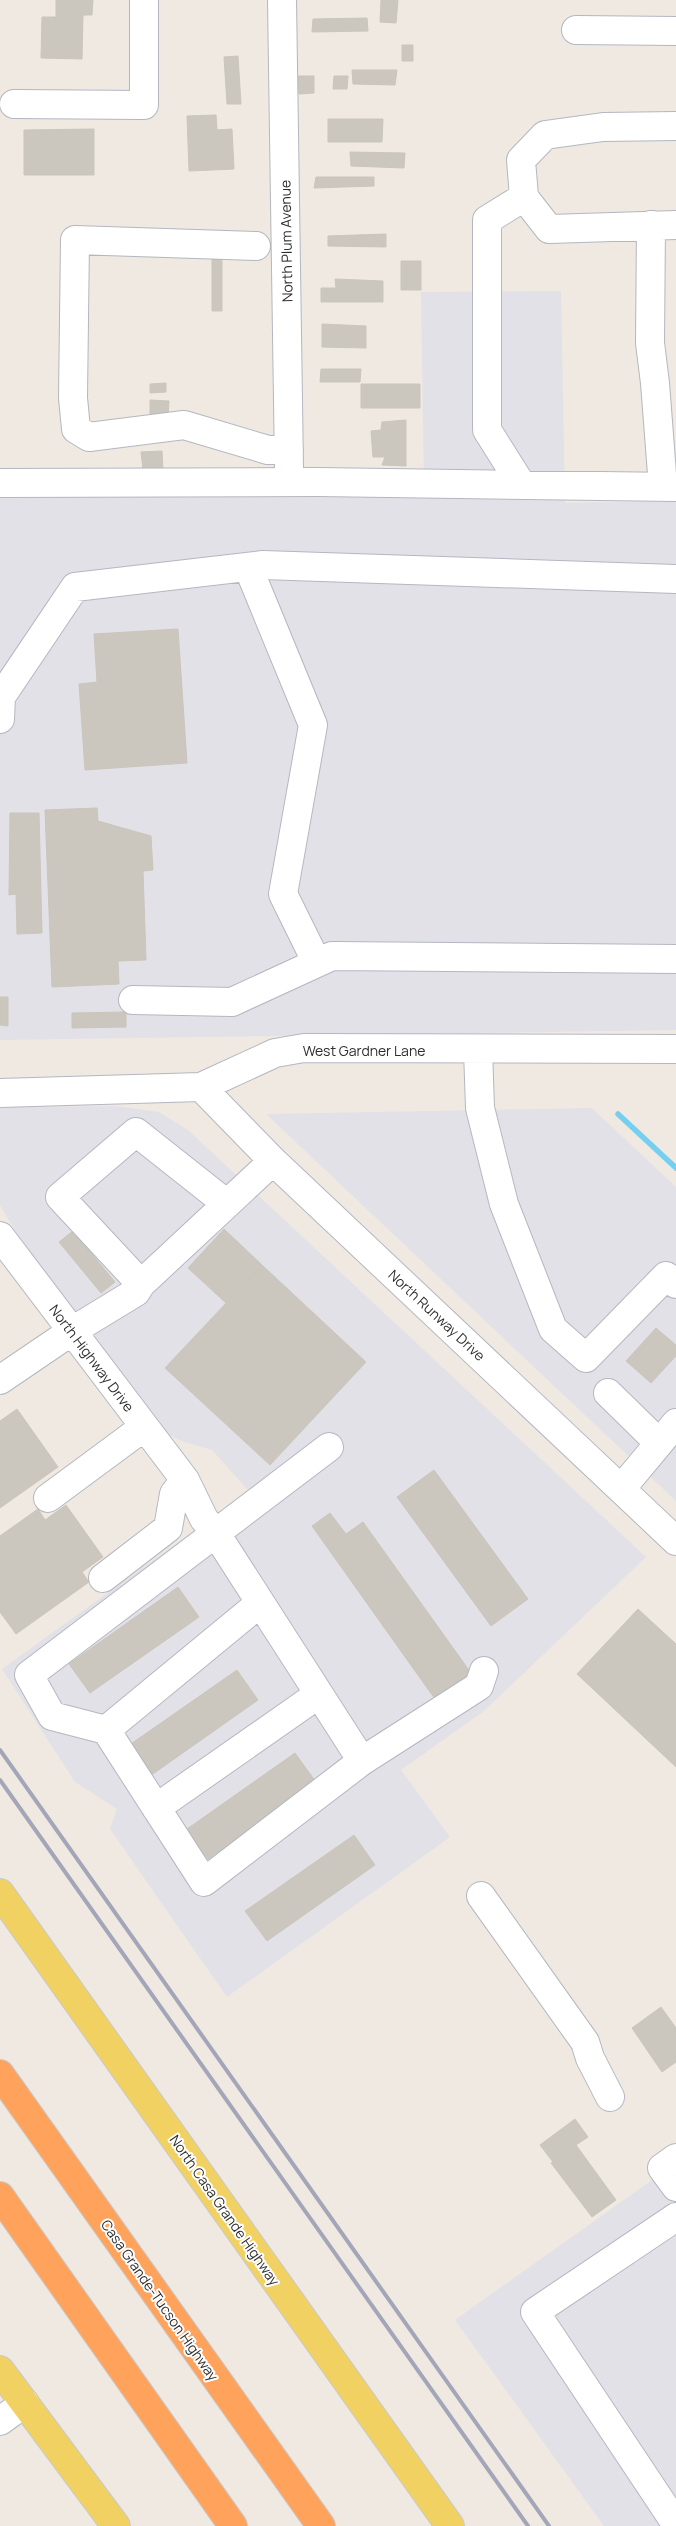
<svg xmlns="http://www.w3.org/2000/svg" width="676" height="2526" font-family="Manrope,sans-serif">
	<rect width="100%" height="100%" fill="#efe9e1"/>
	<!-- industrial -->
	<path fill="#e3e1e8" d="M 561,291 L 565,503 L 676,501 L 676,1030 L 0,1040 L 0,492 L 424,489 L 421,292 Z
		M 116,1106 L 159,1112 L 188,1130 L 646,1557 L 484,1711 L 401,1770 L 450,1837 L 227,1997 L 110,1829 L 117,1809 L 75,1782 L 2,1669 L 249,1491 L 212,1450 L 184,1442 L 156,1428 L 22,1243 L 0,1205 L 0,1107 Z
		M 592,1108 L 676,1187 L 676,1501 L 266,1114 Z
		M 676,2163 L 676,2526 L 604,2526 L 455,2320 Z"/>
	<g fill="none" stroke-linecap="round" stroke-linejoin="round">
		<!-- stream -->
		<path stroke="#75cff0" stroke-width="5.5" d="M 618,1114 L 676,1168"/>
	</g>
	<!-- building -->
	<path fill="#cbc7bf" stroke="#cbc5ba" d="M 56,0 L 93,0 L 92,15 L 83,15 L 82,59 L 41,58 L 42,17 L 56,17 Z
		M 381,0 L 398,0 L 396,23 L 380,22 Z
		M 367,18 L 368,31 L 312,32 L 313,19 Z
		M 402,45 L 413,45 L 413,61 L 402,61 Z
		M 238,56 L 241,104 L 227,104 L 224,57 Z
		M 352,70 L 397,70 L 395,85 L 353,84 Z
		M 298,76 L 314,76 L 314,93 L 299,94 Z
		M 334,76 L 348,76 L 347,89 L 333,89 Z
		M 216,115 L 217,130 L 232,129 L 234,169 L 189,171 L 187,116 Z
		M 328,119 L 383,119 L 382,142 L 328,142 Z
		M 94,129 L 94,175 L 24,175 L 24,130 Z
		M 350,152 L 405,153 L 404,168 L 351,166 Z
		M 316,177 L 374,177 L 374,186 L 314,188 Z
		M 386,234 L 386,247 L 328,246 L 328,236 Z
		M 212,255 L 222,256 L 222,311 L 212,311 Z
		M 401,261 L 421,261 L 421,290 L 401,290 Z
		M 335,279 L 383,281 L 383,302 L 321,302 L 321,288 L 336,288 Z
		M 322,324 L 366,326 L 366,348 L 322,347 Z
		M 321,369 L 361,369 L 360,382 L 320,382 Z
		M 166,383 L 166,392 L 150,393 L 150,384 Z
		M 361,384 L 420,384 L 420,408 L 361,408 Z
		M 150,400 L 169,401 L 168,418 L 150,417 Z
		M 406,420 L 406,466 L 382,465 L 385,457 L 373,457 L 371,431 L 381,430 L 382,422 Z
		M 162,451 L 163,470 L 143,470 L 141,452 Z
		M 178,629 L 187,763 L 85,770 L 79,684 L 97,682 L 94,634 Z
		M 97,808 L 98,821 L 151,836 L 153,870 L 143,871 L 146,960 L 118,961 L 119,984 L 52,987 L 45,810 Z
		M 10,813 L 39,813 L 42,933 L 17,934 L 16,894 L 9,895 Z
		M 0,997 L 8,997 L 8,1026 L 0,1025 Z
		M 126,1012 L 126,1027 L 72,1028 L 72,1013 Z
		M 224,1229 L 262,1265 L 226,1303 L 188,1268 Z
		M 73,1231 L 115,1282 L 101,1293 L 59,1242 Z
		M 262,1265 L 366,1362 L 270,1465 L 165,1368 Z
		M 656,1328 L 676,1345 L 676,1356 L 651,1383 L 626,1361 Z
		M 17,1409 L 58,1467 L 0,1508 L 0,1421 Z
		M 434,1470 L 528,1599 L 491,1626 L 397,1497 Z
		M 66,1505 L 103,1557 L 82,1572 L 89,1582 L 16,1634 L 0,1612 L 0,1536 L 38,1509 L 45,1520 Z
		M 330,1513 L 346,1534 L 363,1522 L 471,1673 L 435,1699 L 312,1526 Z
		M 178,1587 L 199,1617 L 90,1693 L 69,1664 Z
		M 638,1609 L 676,1644 L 676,1767 L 577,1674 Z
		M 237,1670 L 258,1700 L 150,1776 L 128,1746 Z
		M 295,1753 L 316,1782 L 208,1859 L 187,1829 Z
		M 354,1835 L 375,1865 L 267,1941 L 245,1911 Z
		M 661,2007 L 676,2028 L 676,2062 L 662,2072 L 632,2028 Z
		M 575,2119 L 588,2137 L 576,2145 L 616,2200 L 592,2217 L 551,2163 L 553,2162 L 540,2145 Z"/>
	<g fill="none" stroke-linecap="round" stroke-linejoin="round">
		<defs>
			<path id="minor" d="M 282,0 L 289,468
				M 576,30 L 676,31
				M 14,104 L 144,105 L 144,0
				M 676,126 L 603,127 L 545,135 L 521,160 L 524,197 L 549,229 L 676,225
				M 651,225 L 650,343 L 655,383 L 663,487
				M 256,246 L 75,240 L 73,398 L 76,429 L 89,437 L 184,425 L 268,450 L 289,450
				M 0,483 L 318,482 L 676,487
				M 521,484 L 487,430 L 487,220 L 524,197
				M 248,567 L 313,725 L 283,894 L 317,963
				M 0,719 L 1,697 L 75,587 L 263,565 L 676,579
				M 133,1000 L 232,1002 L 332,956 L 676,959
				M 478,1050 L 480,1108 L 504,1204 L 553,1329 L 586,1358 L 666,1276 L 676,1284
				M 201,1087 L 273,1161 L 676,1541
				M 0,1093 L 201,1087 L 275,1053 L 304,1048 L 676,1049
				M 0,1236 L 185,1480 L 204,1519 L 215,1532 L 362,1761 L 204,1882 L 106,1730 L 52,1716 L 29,1675 L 329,1447
				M 141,1284 L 60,1197 L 136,1132 L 227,1204
				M 0,1380 L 72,1331 L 136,1292 L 141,1284 L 273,1161
				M 608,1393 L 659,1443
				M 621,1489 L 676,1423
				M 48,1498 L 144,1427
				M 103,1578 L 168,1528 L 174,1494 L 185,1480
				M 106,1730 L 260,1603
				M 362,1761 L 479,1686 L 484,1671
				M 156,1808 L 319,1694
				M 481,1896 L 585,2042 L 590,2058 L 610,2097
				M 676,2158 L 662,2168 L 676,2187
				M 676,2217 L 535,2312 L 676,2524
				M 0,2421 L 25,2403"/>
			<path id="major" d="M 0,1893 L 450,2526
				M 0,2370 L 116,2526"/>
			<path id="highway" d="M 0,2074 L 321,2526
				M 0,2196 L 233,2526"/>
		</defs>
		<!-- minor casing -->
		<use href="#minor" stroke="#b4b7c1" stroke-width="30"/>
		<!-- major casing -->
		<use href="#major" stroke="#c9c9c9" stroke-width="30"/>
		<!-- highway casing -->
		<use href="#highway" stroke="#c9c9c9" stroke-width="30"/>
		<!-- minor -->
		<use href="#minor" stroke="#fff" stroke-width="28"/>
		<!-- major -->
		<use href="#major" stroke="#f2d163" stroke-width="28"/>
		<!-- highway -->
		<use href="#highway" stroke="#ffa35c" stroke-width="28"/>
		<!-- rail -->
		<path stroke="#a3a6b8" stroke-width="4" d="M 0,1750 L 549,2526
			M 0,1780 L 528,2526"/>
	</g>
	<g text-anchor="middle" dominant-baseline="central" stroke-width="4" stroke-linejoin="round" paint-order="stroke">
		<!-- street labels -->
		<g font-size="14" fill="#2e2e2e" stroke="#fff">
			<text transform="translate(286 241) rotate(-91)">North Plum Avenue</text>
			<text x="364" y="1050">West Gardner Lane</text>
			<text transform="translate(437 1315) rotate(43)">North Runway Drive</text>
			<text transform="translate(92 1358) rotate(53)">North Highway Drive</text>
			<text transform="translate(225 2210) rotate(55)">North Casa Grande Highway</text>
			<text transform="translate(160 2300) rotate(55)">Casa Grande-Tucson Highway</text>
		</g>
	</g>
</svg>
